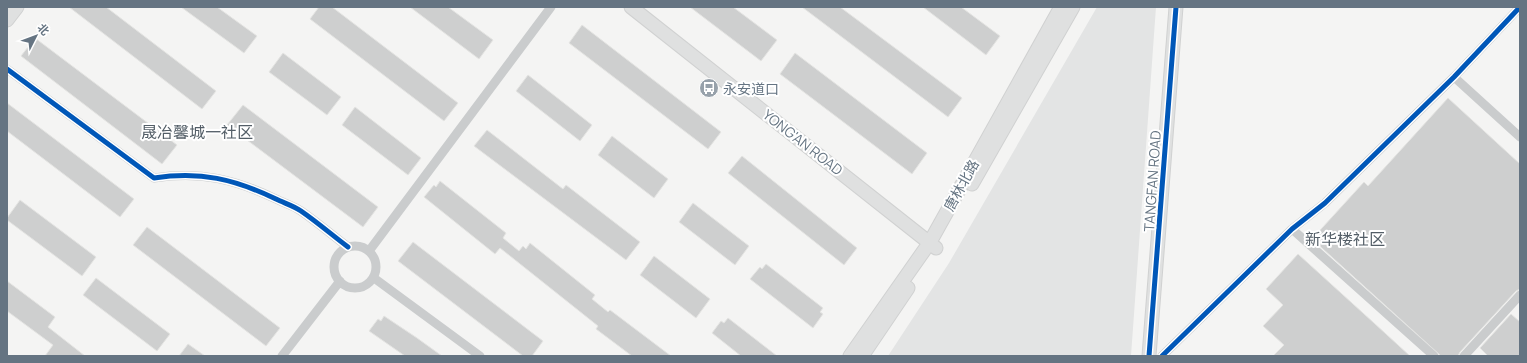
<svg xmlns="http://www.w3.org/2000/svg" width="1527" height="363" font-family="Manrope,'Noto Sans SC',sans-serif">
	<rect width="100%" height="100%" fill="#f4f4f3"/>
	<!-- built -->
	<path fill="#e3e4e4" d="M 1097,7 L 1156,7 L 1131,356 L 888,356 L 949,263 Z"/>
	<!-- building -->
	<path fill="#cecfcf" stroke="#e4e4e2" d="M 69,7 L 106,7 L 216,91 L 202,109 Z
		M 181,7 L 217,7 L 257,36 L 244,53 Z
		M 319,7 L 332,7 L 458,103 L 444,121 L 310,19 Z
		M 410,7 L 448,7 L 493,40 L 479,59 Z
		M 690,7 L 733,7 L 777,40 L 761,61 Z
		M 802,7 L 840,7 L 962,98 L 948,117 Z
		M 923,7 L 961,7 L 1000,36 L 986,55 Z
		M 582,25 L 721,132 L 708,149 L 569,43 Z
		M 35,38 L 177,145 L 162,164 L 21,56 Z
		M 283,53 L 341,97 L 327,115 L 269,72 Z
		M 795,53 L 927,153 L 912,174 L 780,74 Z
		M 528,75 L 592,125 L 580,141 L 516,91 Z
		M 1448,98 L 1520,164 L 1520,289 L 1516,291 L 1460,352 L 1458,356 L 1441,356 L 1312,239 L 1364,182 L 1368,186 Z
		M 7,103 L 134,199 L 120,217 L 7,131 Z
		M 243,105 L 378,207 L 363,227 L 227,125 Z
		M 355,107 L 421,158 L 408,175 L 342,125 Z
		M 487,130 L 563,189 L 566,185 L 640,242 L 626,260 L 474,146 Z
		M 612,136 L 668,179 L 654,198 L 598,155 Z
		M 742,156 L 857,248 L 844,265 L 728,173 Z
		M 440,181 L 506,233 L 503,238 L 519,251 L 523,246 L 526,249 L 530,243 L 595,295 L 592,299 L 608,312 L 610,310 L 671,356 L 632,356 L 596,329 L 598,326 L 500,248 L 495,254 L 424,197 L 434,185 L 436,187 Z
		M 20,200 L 96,257 L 82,276 L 7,220 L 7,218 Z
		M 693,203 L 749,246 L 735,265 L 679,222 Z
		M 147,227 L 280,328 L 266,346 L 133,245 Z
		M 413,242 L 543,341 L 532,356 L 523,356 L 398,261 Z
		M 1298,254 L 1374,323 L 1410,356 L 1273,356 L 1284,345 L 1263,326 L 1283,305 L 1266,289 Z
		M 654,256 L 710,299 L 696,318 L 640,275 Z
		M 766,264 L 823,308 L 820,312 L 823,314 L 813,328 L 750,279 L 760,267 L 762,269 Z
		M 96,278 L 170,334 L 157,351 L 83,295 Z
		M 7,281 L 55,317 L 48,327 L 85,356 L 45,356 L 53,345 L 7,311 Z
		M 1511,314 L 1520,322 L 1520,356 L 1488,356 L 1480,348 Z
		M 384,316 L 417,338 L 442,356 L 405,356 L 369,331 L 378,319 L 381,321 Z
		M 728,318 L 759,342 L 777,356 L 741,356 L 712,333 L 721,321 L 724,323 Z
		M 188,344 L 205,356 L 179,356 Z"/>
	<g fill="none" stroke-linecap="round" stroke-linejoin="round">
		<defs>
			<path id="secondary" d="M 631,7 L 936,248
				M 7,20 L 17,7
				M 972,184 L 1073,7
				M 850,356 L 930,242 L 1061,7
				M 862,356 L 908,288
				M 1149,356 L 1176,7"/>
		</defs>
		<!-- secondary casing -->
		<use href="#secondary" stroke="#d0d1d1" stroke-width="15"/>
		<!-- street -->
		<path stroke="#cacccd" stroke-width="9" d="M 7,69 L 154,178 C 201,171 234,179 276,199 C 284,203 294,206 301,211 C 317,222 332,235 348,247
			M 1454,77 L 1520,137
			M 1292,229 L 1434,356
			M334 267a21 21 0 1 1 42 0a21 21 0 1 1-42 0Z
			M 369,251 L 551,7
			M 374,278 L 480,356
			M 282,356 L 340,281
			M 1162,356 L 1292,229 L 1325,203 L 1454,77 L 1520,7
			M 1464,356 L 1520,295"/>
		<!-- secondary -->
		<use href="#secondary" stroke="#dfe0e0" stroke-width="13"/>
		<defs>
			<path id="cycleway" d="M 7,69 L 154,178 C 201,171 234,179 276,199 C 284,203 294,206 301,211 C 317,222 332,235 348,247
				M 1149,356 L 1176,7
				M 1162,356 L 1292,229 L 1325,203 L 1454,77 L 1520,7"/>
		</defs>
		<!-- cycleway casing -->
		<use href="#cycleway" stroke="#fff" stroke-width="8"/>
		<!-- cycleway -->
		<use href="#cycleway" stroke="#0057b8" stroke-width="5"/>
	</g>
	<!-- icons -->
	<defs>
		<symbol id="bus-disc" viewBox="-11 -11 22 22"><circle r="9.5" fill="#97a1aa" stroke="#fff"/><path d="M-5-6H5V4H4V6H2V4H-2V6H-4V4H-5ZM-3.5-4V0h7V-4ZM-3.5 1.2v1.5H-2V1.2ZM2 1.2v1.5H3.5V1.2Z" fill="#fff"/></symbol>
	</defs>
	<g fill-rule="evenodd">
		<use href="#bus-disc" x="698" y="77" width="22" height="22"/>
	</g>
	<g text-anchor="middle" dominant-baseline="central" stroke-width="4" stroke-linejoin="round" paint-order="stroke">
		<!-- poi labels -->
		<g font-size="14" fill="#657482" stroke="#fff" text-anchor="start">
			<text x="723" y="88">永安道口</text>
		</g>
		<!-- street labels -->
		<g font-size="14" fill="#657482" stroke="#fff">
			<text transform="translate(803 142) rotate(38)">YONG'AN ROAD</text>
			<text transform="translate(1152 181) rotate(-86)">TANGFAN ROAD</text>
			<text transform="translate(961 185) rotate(-61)">唐林北路</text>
		</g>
		<!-- quarter labels -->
		<g font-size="16" fill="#535e67" stroke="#fff">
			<text x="197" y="132">晟冶馨城一社区</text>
			<text x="1345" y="239">新华楼社区</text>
		</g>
	</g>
	<!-- border -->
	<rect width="1527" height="363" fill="none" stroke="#657482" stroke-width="16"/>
	<!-- north arrow -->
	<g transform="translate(36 36) rotate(48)" stroke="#ffffff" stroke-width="3" paint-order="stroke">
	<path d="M0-3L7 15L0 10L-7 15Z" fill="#657482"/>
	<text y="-6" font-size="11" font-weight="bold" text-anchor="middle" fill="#657482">北</text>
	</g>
</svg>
